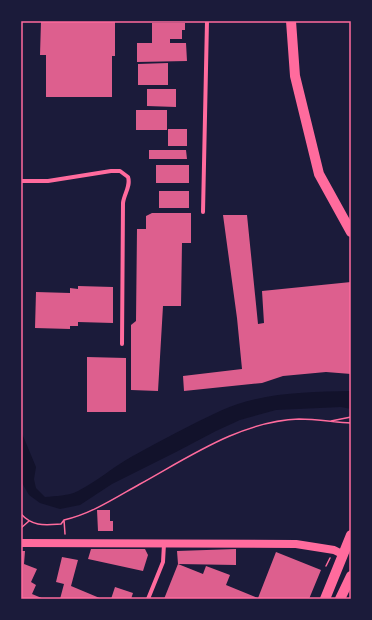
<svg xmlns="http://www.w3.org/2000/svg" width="372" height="620" font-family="Manrope,sans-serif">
	<rect width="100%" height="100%" fill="#1b1b3a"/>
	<!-- water -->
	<path fill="#12122b" d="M 351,391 L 351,409 L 341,407 L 276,410 L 240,420 L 216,431 L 176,452 L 112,484 L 80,505 L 60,509 L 40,503 L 29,495 L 22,483 L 21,479 L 21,431 L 36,467 L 34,479 L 36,488 L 45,497 C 56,496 68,496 78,491 C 96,482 113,467 131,457 C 160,441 190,425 220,411 C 261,392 307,392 351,391 Z"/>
	<!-- building -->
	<path fill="#dd5f8e" d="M 41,21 L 115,21 L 115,56 L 112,56 L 112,97 L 46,97 L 46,55 L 40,55 Z
		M 152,23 L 185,23 L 185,30 L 182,30 L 182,39 L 170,39 L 170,43 L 186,43 L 187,61 L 137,62 L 137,43 L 152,43 Z
		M 168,63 L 168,85 L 138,85 L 138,64 Z
		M 147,89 L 176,89 L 176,107 L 147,106 Z
		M 136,110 L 167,110 L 167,130 L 136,130 Z
		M 168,129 L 187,129 L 187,146 L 168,146 Z
		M 149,150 L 186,150 L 187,159 L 149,159 Z
		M 156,165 L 189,165 L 189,183 L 156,183 Z
		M 159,191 L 189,191 L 189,208 L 159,208 Z
		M 152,213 L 191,213 L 191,243 L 182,243 L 181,306 L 163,306 L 158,391 L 131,390 L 131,325 L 136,321 L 137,229 L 146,229 L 146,216 Z
		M 223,215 L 247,215 L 258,324 L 264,323 L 262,291 L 351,282 L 351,374 L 326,372 L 283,376 L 262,383 L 184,391 L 183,376 L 242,369 L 237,318 Z
		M 78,286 L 113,287 L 113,323 L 78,322 L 78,326 L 70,326 L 70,329 L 35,328 L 36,292 L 70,293 L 70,288 L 78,289 Z
		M 87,357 L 126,358 L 126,412 L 87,412 Z
		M 97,510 L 110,510 L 110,521 L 113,521 L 113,531 L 98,531 Z
		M 91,549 L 145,549 L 148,555 L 143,571 L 88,559 Z
		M 236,549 L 236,565 L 178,564 L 203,574 L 206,566 L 230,575 L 226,585 L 258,598 L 276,552 L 321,570 L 309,599 L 164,599 L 178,564 L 177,551 Z
		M 21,551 L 25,551 L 24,564 L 37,569 L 31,582 L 36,585 L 32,594 L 44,599 L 21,599 Z
		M 62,557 L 78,560 L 71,586 L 102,599 L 60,599 L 64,584 L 56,582 Z
		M 115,587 L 133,593 L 131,599 L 111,599 Z"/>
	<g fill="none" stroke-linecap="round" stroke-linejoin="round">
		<!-- path -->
		<path stroke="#ff6b9d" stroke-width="1.5" d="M 331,421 L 351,417
			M 21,514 C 33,527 45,525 61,524 L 64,520 C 91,514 115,498 140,484 C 189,457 241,421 299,419 C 316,419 334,422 351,423
			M 64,520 L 65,534
			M 21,528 L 29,521
			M 326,566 L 330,558"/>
		<!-- minor -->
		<path stroke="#ff6b9d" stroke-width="4" d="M 21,181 L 48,181 L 111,171 L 120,171 L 128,177 C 131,186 124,194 123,203 L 122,344
			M 203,212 L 207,21
			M 148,599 L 163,562 L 164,544"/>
		<!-- secondary -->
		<path stroke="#ff6b9d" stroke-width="8" d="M 21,543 L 296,544 L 334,550 L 342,554"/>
		<!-- trunk -->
		<path stroke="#ff6b9d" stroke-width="10" d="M 291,21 L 295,76 L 319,174 L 351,232
			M 325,599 L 351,535
			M 340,599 L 351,576"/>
	</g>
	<!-- border -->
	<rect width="372" height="620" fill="none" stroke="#1b1b3a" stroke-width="44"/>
	<rect x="22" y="22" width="328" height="576" fill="none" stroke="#ff6b9d" stroke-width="1.5"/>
</svg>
